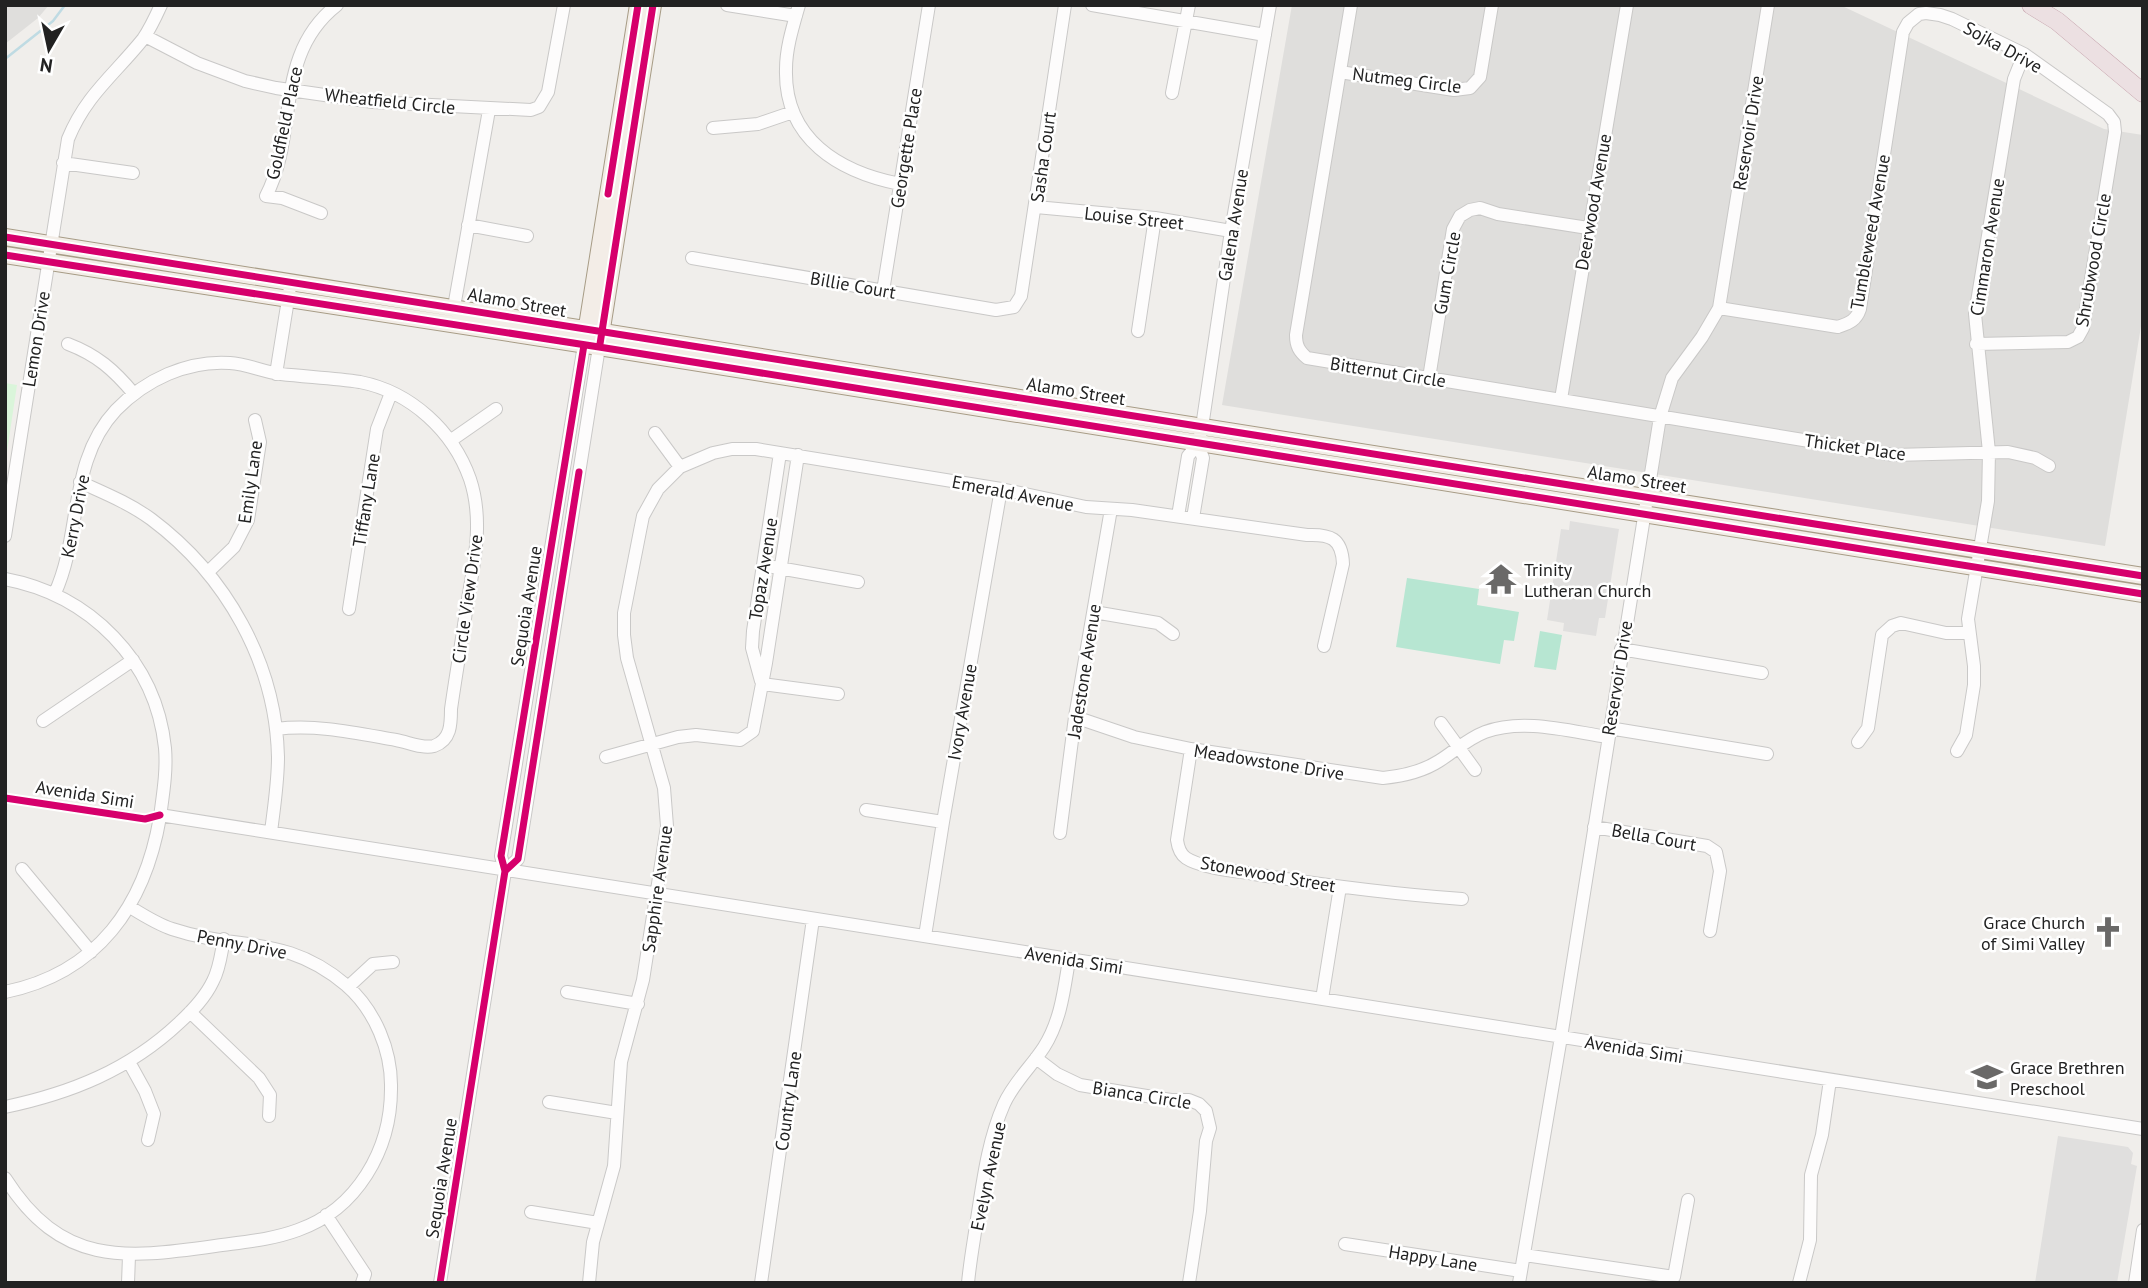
<svg xmlns="http://www.w3.org/2000/svg" width="2148" height="1288" font-family="'PT Sans',sans-serif">
	<rect width="100%" height="100%" fill="#f0eeeb"/>
	<!-- residential -->
	<path fill="#dfdedc" d="M 5,5 L 49,5 L 38,18 L 5,44 Z
		M 1292,5 L 1840,5 L 2104,129 L 2143,135 L 2143,314 L 2105,546 L 1222,405 Z"/>
	<!-- park -->
	<path fill="#daf5da" d="M 5,383 L 17,385 L 5,465 Z"/>
	<!-- pitch -->
	<path fill="#b7e6d2" d="M 1407,578 L 1479,589 L 1477,605 L 1519,612 L 1514,641 L 1504,640 L 1500,664 L 1396,647 Z
		M 1540,631 L 1562,635 L 1556,670 L 1534,667 Z"/>
	<!-- parking -->
	<path fill="#e0dfde" d="M 1570,521 L 1619,529 L 1605,618 L 1599,618 L 1596,636 L 1563,631 L 1564,623 L 1547,620 L 1561,529 L 1569,530 Z
		M 2058,1136 L 2128,1147 L 2133,1153 L 2131,1164 L 2137,1166 L 2117,1283 L 2035,1283 Z"/>
	<g fill="none" stroke-linecap="round" stroke-linejoin="round">
		<!-- stream -->
		<path stroke="#bfdbe3" stroke-width="2.5" d="M 5,59 L 53,21 L 65,5"/>
		<defs>
			<path id="minor" d="M 727,5 L 796,16
				M 799,5 C 793,26 786,48 786,69 C 784,139 839,172 900,184
				M 1092,5 L 1265,35
				M 1351,5 L 1296,335 C 1296,346 1299,351 1307,358 L 1894,455 L 2008,452 L 2035,458 L 2049,466
				M 145,36 L 197,63 L 245,81 L 276,88 L 373,102 L 531,110 L 539,107 L 548,92 L 564,5
				M 1340,72 L 1454,90 L 1470,88 L 1480,77 L 1492,5
				M 1172,93 L 1189,5
				M 713,128 L 758,124 L 793,112
				M 63,163 L 133,173
				M 1036,207 L 1155,218 L 1231,231
				M 321,213 L 282,198 L 266,196 C 299,133 273,55 337,5
				M 468,225 L 527,236
				M 692,258 L 996,310 L 1014,307 L 1021,296 L 1065,5
				M 883,291 L 929,5
				M 454,307 L 489,110
				M 1719,308 L 1838,327 C 1849,323 1856,321 1860,309 L 1903,32 L 1908,23 L 1919,14 L 1926,13 L 1940,15 L 1952,19 L 2024,54 L 2108,114 L 2114,122 L 2115,132 L 2083,328 L 2078,337 L 2068,342 L 1976,344
				M 1138,331 L 1155,218
				M 68,344 C 97,355 114,370 134,394
				M 276,374 L 291,281
				M 1429,378 L 1453,229 L 1460,216 L 1470,210 L 1480,208 L 1498,214 L 1588,228
				M 1561,399 L 1627,5
				M 655,433 L 680,467
				M 450,441 L 496,409
				M 80,482 C 104,493 129,503 151,519 C 226,575 276,663 278,757 C 278,783 274,807 271,832
				M 1178,516 L 1188,456 L 1198,444 L 1202,427 L 1231,231 L 1270,5
				M 1193,518 L 1203,458 L 1198,444
				M 5,536 L 68,139 C 86,95 114,75 143,39 C 150,29 156,16 161,5
				M 773,567 L 858,582
				M 208,572 L 234,547 L 248,520 L 260,442 L 255,420
				M 5,579 C 90,595 156,661 165,748 C 167,771 163,794 160,817 C 145,905 98,973 5,992
				M 55,593 C 82,534 68,461 116,410 C 145,380 187,360 230,363 C 247,364 264,372 281,374 C 307,377 334,378 360,382 C 411,392 453,431 470,479 C 484,521 474,563 467,605 C 462,640 456,674 451,709 C 451,724 451,740 434,746 C 422,749 408,742 396,740 C 356,733 317,724 276,729
				M 349,609 L 377,429 L 391,393
				M 1094,612 L 1158,623 L 1173,634
				M 1621,649 L 1762,673
				M 761,681 L 752,648 L 753,631 L 780,453
				M 762,684 L 838,694
				M 1075,717 L 1134,737 L 1191,749 L 1383,778 C 1403,776 1422,772 1439,761 C 1455,751 1467,739 1485,732 C 1523,718 1568,731 1608,737
				M 43,721 L 133,660
				M 1441,723 L 1475,770
				M 1609,728 L 1767,754
				M 1858,742 L 1868,728 L 1882,635 L 1892,626 L 1901,623 L 1946,633 L 1969,633
				M 1191,749 L 1177,840 C 1178,847 1180,854 1186,858 C 1201,868 1236,871 1254,874 C 1323,885 1392,894 1462,899
				M 1957,751 L 1966,735 L 1974,685 L 1974,666 L 1968,619 L 1988,501 L 1989,452 L 1975,314 L 2014,79 L 2024,54
				M 606,757 L 678,737 L 696,735 L 740,740 L 753,731 L 766,663 L 798,455
				M 866,810 L 943,822
				M 160,815 L 2143,1129
				M 1594,827 L 1707,846 L 1716,852 L 1720,871 L 1710,931
				M 1060,833 L 1075,717 L 1111,509
				M 22,869 L 91,952
				M 505,871 L 518,859 L 599,347
				M 925,936 L 943,822 L 1001,489
				M 348,987 L 373,964 L 393,962
				M 567,992 L 638,1004
				M 1322,999 L 1340,887
				M 190,1012 L 259,1078 L 270,1095 L 269,1116
				M 1036,1058 L 1057,1074 L 1080,1085 L 1171,1100 L 1189,1100 L 1199,1104 L 1206,1111 L 1210,1128 L 1206,1141 L 1200,1211 L 1189,1283
				M 129,1062 L 145,1091 L 154,1114 L 148,1140
				M 549,1102 L 617,1113
				M 5,1107 C 71,1093 129,1070 179,1023 C 192,1011 205,998 213,981 C 220,968 221,953 224,939
				M 5,1178 C 61,1266 123,1259 215,1246 C 243,1242 271,1240 298,1230 C 357,1209 391,1150 391,1089 C 392,1051 375,1010 346,985 C 286,934 238,951 172,929 C 157,924 143,915 130,907
				M 531,1212 L 598,1223
				M 326,1215 L 365,1274 L 362,1283
				M 1345,1244 L 1521,1271
				M 1524,1255 L 1674,1277 L 1688,1200
				M 128,1283 L 129,1256
				M 440,1283 L 505,871 L 501,856 L 584,345
				M 589,1283 L 593,1242 L 614,1166 L 621,1062 L 643,980 L 667,826 L 664,788 L 627,658 L 624,635 L 624,613 L 640,531 L 643,516 L 658,489 L 680,467 L 713,453 L 732,449 L 756,449 L 1001,489 L 1086,507 L 1132,510 L 1307,535 C 1330,534 1342,538 1343,564 L 1324,646
				M 761,1283 L 813,919
				M 968,1283 C 970,1261 974,1240 977,1219 C 983,1181 988,1140 1004,1104 C 1014,1082 1031,1067 1044,1047 C 1061,1020 1064,990 1069,960
				M 1519,1283 L 1561,1037 L 1660,417 L 1672,378 L 1702,337 L 1719,308 L 1768,5
				M 1799,1283 L 1810,1240 L 1811,1175 L 1822,1135 L 1830,1080
				M 2135,1283 L 2143,1230"/>
			<path id="major" d="M 5,237 L 2143,576
				M 5,255 L 599,347 L 2143,594
				M 585,339 L 638,5
				M 600,341 L 653,5"/>
			<path id="highway" d="M 2031,5 L 2057,21 L 2143,93"/>
		</defs>
		<!-- minor casing -->
		<use href="#minor" stroke="#c9c8c7" stroke-width="14"/>
		<!-- major casing -->
		<use href="#major" stroke="#a79c86" stroke-width="18"/>
		<!-- highway casing -->
		<use href="#highway" stroke="#c5a2ac" stroke-width="19"/>
		<!-- minor -->
		<use href="#minor" stroke="#fdfcfc" stroke-width="12"/>
		<!-- major -->
		<use href="#major" stroke="#f3ede7" stroke-width="16"/>
		<!-- highway -->
		<use href="#highway" stroke="#ece0e2" stroke-width="18"/>
		<defs>
			<path id="cycleway" d="M 608,194 L 638,5
				M 5,237 L 2143,576
				M 5,255 L 599,347 L 2143,594
				M 600,344 L 653,5
				M 5,798 L 145,819 L 160,815
				M 505,871 L 518,859 L 579,472
				M 440,1283 L 505,871 L 501,856 L 584,345"/>
		</defs>
		<!-- cycleway casing -->
		<use href="#cycleway" stroke="#fff" stroke-width="11"/>
		<!-- cycleway -->
		<use href="#cycleway" stroke="#d6006c" stroke-width="7"/>
	</g>
	<!-- icons -->
	<defs>
		<symbol id="temple-bare" viewBox="-9 -9 18 18"><path d="M0-6L5-2H3V0L6.5 2.5H4V6H1.5V3h-3V6H-4V2.5H-6.5L-3 0V-2H-5Z" fill="#6a6968" stroke="#fff" stroke-width="2.5" paint-order="stroke"/></symbol>
		<symbol id="church-bare" viewBox="-9 -9 18 18"><path d="M-1.2-6h2.4v3.5h3.3v2.4h-3.3V6h-2.4V-.1h-3.3v-2.4h3.3Z" fill="#6a6968" stroke="#fff" stroke-width="2.5" paint-order="stroke"/></symbol>
		<symbol id="school-bare" viewBox="-9 -9 18 18"><path d="M0-5L7-2L0 1L-7-2ZM-4 1L0 2.5L4 1V4Q0 6-4 4Z" fill="#6a6968" stroke="#fff" stroke-width="2.5" paint-order="stroke"/></symbol>
	</defs>
	<g fill-rule="evenodd">
		<use href="#temple-bare" x="1479" y="557" width="44" height="44"/>
		<use href="#church-bare" x="2086" y="910" width="44" height="44"/>
		<use href="#school-bare" x="1965" y="1055" width="44" height="44"/>
	</g>
	<g text-anchor="middle" dominant-baseline="central" stroke-width="5" stroke-linejoin="round" paint-order="stroke">
		<!-- street labels -->
		<g font-size="18" fill="#222" stroke="#fff">
			<text transform="translate(2003 47) rotate(29)">Sojka Drive</text>
			<text transform="translate(1407 80) rotate(7)">Nutmeg Circle</text>
			<text transform="translate(390 101) rotate(6)">Wheatfield Circle</text>
			<text transform="translate(284 123) rotate(-78)">Goldfield Place</text>
			<text transform="translate(1748 133) rotate(-81)">Reservoir Drive</text>
			<text transform="translate(906 148) rotate(-81)">Georgette Place</text>
			<text transform="translate(1043 157) rotate(-82)">Sasha Court</text>
			<text transform="translate(1593 202) rotate(-80)">Deerwood Avenue</text>
			<text transform="translate(1134 218) rotate(6)">Louise Street</text>
			<text transform="translate(1233 225) rotate(-81)">Galena Avenue</text>
			<text transform="translate(1870 232) rotate(-80)">Tumbleweed Avenue</text>
			<text transform="translate(1987 247) rotate(-81)">Cimmaron Avenue</text>
			<text transform="translate(2093 260) rotate(-80)">Shrubwood Circle</text>
			<text transform="translate(1447 273) rotate(-80)">Gum Circle</text>
			<text transform="translate(853 285) rotate(10)">Billie Court</text>
			<text transform="translate(517 302) rotate(10)">Alamo Street</text>
			<text transform="translate(36 339) rotate(-81)">Lemon Drive</text>
			<text transform="translate(1388 372) rotate(9)">Bitternut Circle</text>
			<text transform="translate(1076 391) rotate(9)">Alamo Street</text>
			<text transform="translate(1855 447) rotate(8)">Thicket Place</text>
			<text transform="translate(1637 479) rotate(9)">Alamo Street</text>
			<text transform="translate(250 482) rotate(-82)">Emily Lane</text>
			<text transform="translate(1013 493) rotate(11)">Emerald Avenue</text>
			<text transform="translate(366 500) rotate(-81)">Tiffany Lane</text>
			<text transform="translate(75 516) rotate(-79)">Kerry Drive</text>
			<text transform="translate(763 569) rotate(-81)">Topaz Avenue</text>
			<text transform="translate(467 599) rotate(-82)">Circle View Drive</text>
			<text transform="translate(526 606) rotate(-81)">Sequoia Avenue</text>
			<text transform="translate(1084 671) rotate(-81)">Jadestone Avenue</text>
			<text transform="translate(1617 678) rotate(-81)">Reservoir Drive</text>
			<text transform="translate(962 712) rotate(-80)">Ivory Avenue</text>
			<text transform="translate(1269 762) rotate(9)">Meadowstone Drive</text>
			<text transform="translate(85 794) rotate(9)">Avenida Simi</text>
			<text transform="translate(1654 837) rotate(10)">Bella Court</text>
			<text transform="translate(1268 874) rotate(10)">Stonewood Street</text>
			<text transform="translate(657 889) rotate(-82)">Sapphire Avenue</text>
			<text transform="translate(242 944) rotate(11)">Penny Drive</text>
			<text transform="translate(1074 960) rotate(9)">Avenida Simi</text>
			<text transform="translate(1634 1049) rotate(9)">Avenida Simi</text>
			<text transform="translate(1142 1095) rotate(9)">Bianca Circle</text>
			<text transform="translate(788 1101) rotate(-82)">Country Lane</text>
			<text transform="translate(988 1176) rotate(-78)">Evelyn Avenue</text>
			<text transform="translate(441 1178) rotate(-81)">Sequoia Avenue</text>
			<text transform="translate(1433 1258) rotate(9)">Happy Lane</text>
		</g>
		<!-- poi labels -->
		<g font-size="18" fill="#222" stroke="#fff" text-anchor="start">
			<text x="1524" y="569">Trinity<tspan x="1524" dy="21">Lutheran Church</tspan></text>
			<text x="2085" y="922" text-anchor="end">Grace Church<tspan x="2085" dy="21">of Simi Valley</tspan></text>
			<text x="2010" y="1067">Grace Brethren<tspan x="2010" dy="21">Preschool</tspan></text>
		</g>
	</g>
	<!-- border -->
	<rect width="2148" height="1288" fill="none" stroke="#222222" stroke-width="14"/>
	<!-- north arrow -->
	<g transform="translate(49 49) rotate(189)" stroke="#ffffff" stroke-width="5" paint-order="stroke">
	<path d="M0-5L12 26L0 18L-12 26Z" fill="#222222"/>
	<text y="-10" font-size="19" font-weight="bold" text-anchor="middle" fill="#222222">N</text>
	</g>
</svg>
